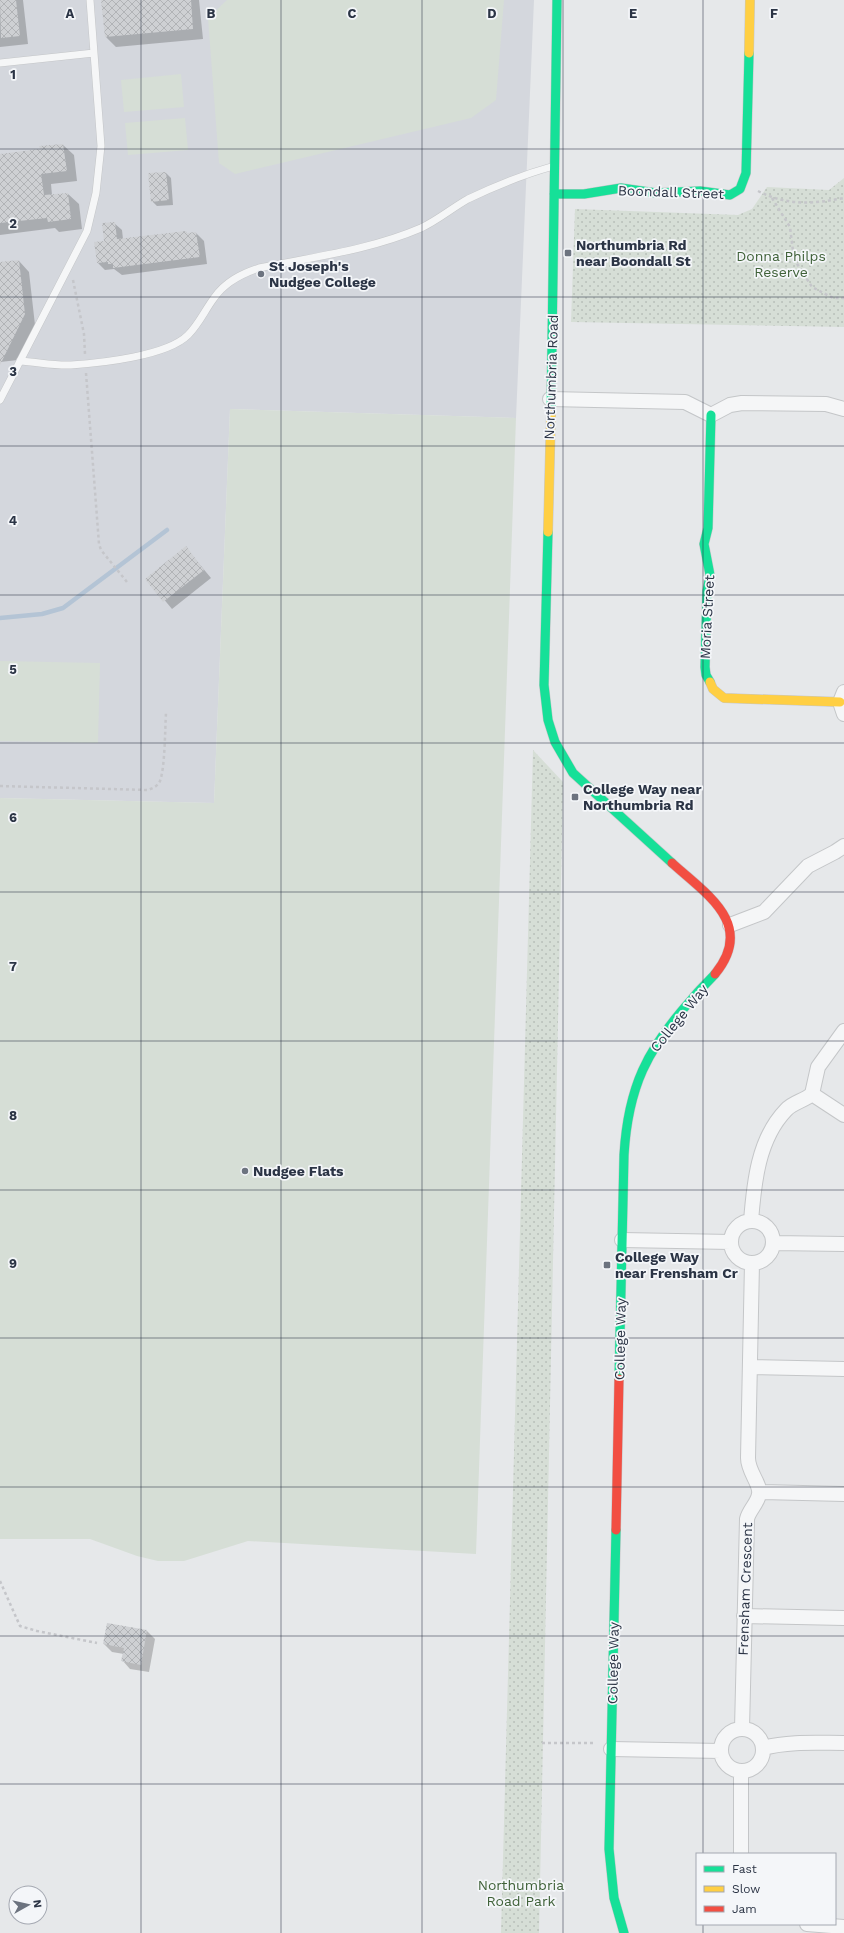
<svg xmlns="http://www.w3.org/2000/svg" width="844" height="1933" font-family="'Work Sans',sans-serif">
	<defs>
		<pattern id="grass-dots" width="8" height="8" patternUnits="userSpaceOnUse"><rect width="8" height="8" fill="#d6ded6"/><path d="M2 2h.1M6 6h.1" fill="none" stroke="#b8bfb9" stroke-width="1.8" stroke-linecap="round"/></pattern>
		<pattern id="building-cross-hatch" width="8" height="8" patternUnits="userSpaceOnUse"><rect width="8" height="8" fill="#ced0d3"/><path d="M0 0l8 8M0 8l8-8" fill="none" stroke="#b1b3b6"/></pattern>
	</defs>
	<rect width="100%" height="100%" fill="#e6e8ea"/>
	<!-- built -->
	<path fill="#d4d7dd" d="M 0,0 L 534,0 L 516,418 L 230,409 L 214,803 L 0,798 Z"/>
	<!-- grass -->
	<path fill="url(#grass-dots)" d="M 844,178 L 844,327 L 571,322 L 575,209 L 738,215 L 752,209 L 767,187 L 829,190 Z
		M 533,750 L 563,782 L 539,1933 L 501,1933 Z"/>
	<!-- pitch -->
	<path fill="#d6ded6" d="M 227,0 L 504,0 L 496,100 L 471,118 L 235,174 L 219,163 L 208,18 Z
		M 181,74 L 184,107 L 124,112 L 121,80 Z
		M 185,118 L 188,150 L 128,155 L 125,123 Z
		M 230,409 L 516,418 L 476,1554 L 248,1541 L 184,1561 L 158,1561 L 137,1556 L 90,1539 L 0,1539 L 0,798 L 214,803 Z
		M 0,661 L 100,663 L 98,743 L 0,741 Z"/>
	<!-- shadow -->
	<path fill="#0003" d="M 0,0 L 23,0 L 28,44 L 0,47 Z
		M 103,0 L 199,0 L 203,39 L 116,47 L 106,37 Z
		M 63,145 L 74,155 L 77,181 L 51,184 L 52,195 L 68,194 L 79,204 L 82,229 L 59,232 L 55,228 L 0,235 L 0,155 L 41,150 Z
		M 166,173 L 171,178 L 173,205 L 157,206 L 152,201 Z
		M 114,223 L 122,230 L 123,239 L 186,232 L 188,234 L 196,233 L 204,241 L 207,264 L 122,275 L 114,269 L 105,270 L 98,263 Z
		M 19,261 L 29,272 L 35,325 L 18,360 L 0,362 L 0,263 Z
		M 186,548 L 211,578 L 172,609 L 147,579 Z
		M 108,1624 L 147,1631 L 155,1639 L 149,1672 L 130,1669 L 123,1661 L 124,1654 L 112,1652 L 104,1644 Z"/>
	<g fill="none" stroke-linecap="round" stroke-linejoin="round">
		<!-- stream -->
		<path stroke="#b4c4d5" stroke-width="4.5" d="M 0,618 L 42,614 L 63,608 L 167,530"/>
	</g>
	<!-- building -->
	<path fill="url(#building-cross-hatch)" d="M 0,0 L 16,0 L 20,36 L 1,38 Z
		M 101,0 L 191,0 L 193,29 L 105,37 Z
		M 63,144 L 67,171 L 41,174 L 44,195 L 68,193 L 71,219 L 48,222 L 47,218 L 0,223 L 0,154 L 40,149 L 39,146 Z
		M 166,172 L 169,200 L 151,202 L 148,173 Z
		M 115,222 L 117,239 L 186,231 L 187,233 L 196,232 L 200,257 L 113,268 L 113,264 L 108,264 L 108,262 L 97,263 L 94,242 L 104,241 L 102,223 Z
		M 19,260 L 25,314 L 0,365 L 0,262 Z
		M 186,546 L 204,570 L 163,602 L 145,579 Z
		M 107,1623 L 147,1630 L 141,1665 L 121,1661 L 124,1648 L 103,1644 Z"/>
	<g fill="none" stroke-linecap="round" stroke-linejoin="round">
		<defs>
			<path id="lane" d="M 90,0 L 94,53
				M 0,63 L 94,53 L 101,146 L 96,193 L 87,231 L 0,400
				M 20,361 C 37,362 55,366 71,365 C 101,363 167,356 188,335 C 199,324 205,310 214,298 C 225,282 241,274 259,268 C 313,257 370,250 421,228 C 438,220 452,208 468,199 C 495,186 525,174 554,166"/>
			<path id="street" d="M 550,399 L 685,402 L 711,415 L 730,405 L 742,403 L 826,404 L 844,409
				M 844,692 L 840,702 L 844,714
				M 730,925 L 764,912 L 808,866 L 835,852 L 844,846
				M 812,1094 L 844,1115
				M731 1242a21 21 0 1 1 42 0a21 21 0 1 1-42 0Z
				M 751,1221 C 754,1183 758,1139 786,1110 C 793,1102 804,1101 812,1094 L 818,1067 L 844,1031
				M 622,1240 L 731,1242
				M 773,1243 L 844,1244
				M 750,1367 L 844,1369
				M 760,1492 L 844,1494
				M 744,1616 L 844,1618
				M721 1750a21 21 0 1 1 42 0a21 21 0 1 1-42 0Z
				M 742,1729 L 747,1519 C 749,1510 758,1503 759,1494 C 761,1484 748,1472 748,1458 L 752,1263
				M 763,1748 C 789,1741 817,1743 844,1743
				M 611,1749 L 721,1751
				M 741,1854 L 741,1771
				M 807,1924 L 844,1927"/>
			<path id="fast" d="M 554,194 L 584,194 L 621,188 L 656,193 L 700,191 L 730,195 L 740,189 L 746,173 L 749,53
				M 551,412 L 557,0
				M 548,532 L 544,685 L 548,720 L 555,742 L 573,773 L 672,863
				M 710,682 L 706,675 L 705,667 L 707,591 L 710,575 L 704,544 L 708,528 L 711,415
				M 619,1379 L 624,1155 C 628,1087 647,1049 692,999 C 699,990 707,983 715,974
				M 616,1530 L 609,1849 L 614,1898 L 624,1933"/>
			<path id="slow" d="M 749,53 L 750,0
				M 548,532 L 551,412
				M 710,682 L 713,689 L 724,698 L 840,702"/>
			<path id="jam" d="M 672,863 C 706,894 756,924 715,974
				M 616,1530 L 619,1379"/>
		</defs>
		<!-- lane casing -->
		<use href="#lane" stroke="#c4c6c8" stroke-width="8"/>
		<!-- street casing -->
		<use href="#street" stroke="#c4c6c8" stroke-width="16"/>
		<!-- fast casing -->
		<use href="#fast" stroke="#c4c6c8" stroke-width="10"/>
		<!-- slow casing -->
		<use href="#slow" stroke="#c4c6c8" stroke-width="10"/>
		<!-- jam casing -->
		<use href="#jam" stroke="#c4c6c8" stroke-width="10"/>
		<!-- path -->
		<path stroke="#c5c6ca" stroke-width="2.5" stroke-dasharray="3 3" stroke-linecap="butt" d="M 758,191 C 787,206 813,204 844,198
			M 772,198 L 790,227 L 794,259 L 812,287 L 833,298 L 844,298
			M 73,280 L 84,334 L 85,354
			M 86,373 L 99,544 L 101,550 L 127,582
			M 0,786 L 148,790 C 153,788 158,786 160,781 C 165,768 165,729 166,713
			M 0,1581 L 20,1626 L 37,1631 L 97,1643
			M 542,1743 L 594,1743"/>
		<!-- lane -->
		<use href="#lane" stroke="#f5f6f7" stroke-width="7"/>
		<!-- street -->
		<use href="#street" stroke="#f5f6f7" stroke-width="14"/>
		<!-- fast -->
		<use href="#fast" stroke="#16e098" stroke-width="9"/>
		<!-- slow -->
		<use href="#slow" stroke="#ffcf43" stroke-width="9"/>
		<!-- jam -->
		<use href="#jam" stroke="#f24e42" stroke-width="9"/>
	</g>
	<!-- grid -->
	<path fill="none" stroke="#2b3445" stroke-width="1" stroke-opacity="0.55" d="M 141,0 L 141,1933M 281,0 L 281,1933M 422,0 L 422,1933M 563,0 L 563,1933M 703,0 L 703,1854M 0,149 L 844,149M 0,297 L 844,297M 0,446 L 844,446M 0,595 L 844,595M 0,743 L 844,743M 0,892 L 844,892M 0,1041 L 844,1041M 0,1190 L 844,1190M 0,1338 L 844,1338M 0,1487 L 844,1487M 0,1636 L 844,1636M 0,1784 L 844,1784M 703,1924 L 703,1933"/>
	<!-- markers -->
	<g fill="#6c737f" stroke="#f4f6f9" stroke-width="1.5">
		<rect x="564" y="249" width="8" height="8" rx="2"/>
		<circle cx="261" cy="274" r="4"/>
		<rect x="571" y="793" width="8" height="8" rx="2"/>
		<circle cx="245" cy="1171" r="4"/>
		<rect x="603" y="1261" width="8" height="8" rx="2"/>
	</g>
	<g text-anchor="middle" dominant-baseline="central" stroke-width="3.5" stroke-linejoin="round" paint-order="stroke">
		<!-- street labels -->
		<g font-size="14" fill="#2b3445" stroke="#f4f6f9">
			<text transform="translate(671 192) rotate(2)">Boondall Street</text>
			<text transform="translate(551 377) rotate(-88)">Northumbria Road</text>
			<text transform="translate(707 617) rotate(-87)">Moria Street</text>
			<text transform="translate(679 1018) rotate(-51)">College Way</text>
			<text transform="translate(620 1339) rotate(-89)">College Way</text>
			<text transform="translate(745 1589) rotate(-88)">Frensham Crescent</text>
			<text transform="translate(613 1663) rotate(-89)">College Way</text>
		</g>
		<!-- poi labels -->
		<g font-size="14" font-weight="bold" fill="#2b3445" stroke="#f4f6f9" text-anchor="start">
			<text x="576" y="245">Northumbria Rd<tspan x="576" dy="16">near Boondall St</tspan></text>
			<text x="269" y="266">St Joseph's<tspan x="269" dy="16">Nudgee College</tspan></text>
			<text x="583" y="789">College Way near<tspan x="583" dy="16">Northumbria Rd</tspan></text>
			<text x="253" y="1171">Nudgee Flats</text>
			<text x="615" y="1257">College Way<tspan x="615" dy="16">near Frensham Cr</tspan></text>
		</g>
		<!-- park labels -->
		<g font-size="14" fill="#3f6138" stroke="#f4f6f9">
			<text x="781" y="256">Donna Philps<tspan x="781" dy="16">Reserve</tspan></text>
			<text x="521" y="1885">Northumbria<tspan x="521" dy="16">Road Park</tspan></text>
		</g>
	</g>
	<g font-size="13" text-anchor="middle" font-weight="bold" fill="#2b3445" stroke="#f4f6f9" stroke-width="3.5" stroke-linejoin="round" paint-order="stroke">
		<text x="70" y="18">A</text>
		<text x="211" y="18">B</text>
		<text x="352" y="18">C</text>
		<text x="492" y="18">D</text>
		<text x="633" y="18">E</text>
		<text x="774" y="18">F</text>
		<text x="13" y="79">1</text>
		<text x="13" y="228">2</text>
		<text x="13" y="376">3</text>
		<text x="13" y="525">4</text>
		<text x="13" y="674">5</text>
		<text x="13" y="822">6</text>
		<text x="13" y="971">7</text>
		<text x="13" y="1120">8</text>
		<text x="13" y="1268">9</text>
	</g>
	<!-- legend -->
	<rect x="696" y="1853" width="140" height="72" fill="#f4f6f9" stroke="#a4a8b1"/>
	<rect x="704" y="1866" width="20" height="6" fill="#16e098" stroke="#a4a8b1"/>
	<text x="732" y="1873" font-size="12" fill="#2b3445">Fast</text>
	<rect x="704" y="1886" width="20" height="6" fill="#ffcf43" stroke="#a4a8b1"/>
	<text x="732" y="1893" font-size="12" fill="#2b3445">Slow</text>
	<rect x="704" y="1906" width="20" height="6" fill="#f24e42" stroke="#a4a8b1"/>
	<text x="732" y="1913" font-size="12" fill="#2b3445">Jam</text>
	<!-- north arrow -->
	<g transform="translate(28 1905) rotate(82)"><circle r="19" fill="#f4f6f9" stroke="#a4a8b1"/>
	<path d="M0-3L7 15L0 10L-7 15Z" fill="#6c737f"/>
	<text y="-6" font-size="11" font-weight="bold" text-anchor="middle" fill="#2b3445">N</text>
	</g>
</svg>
